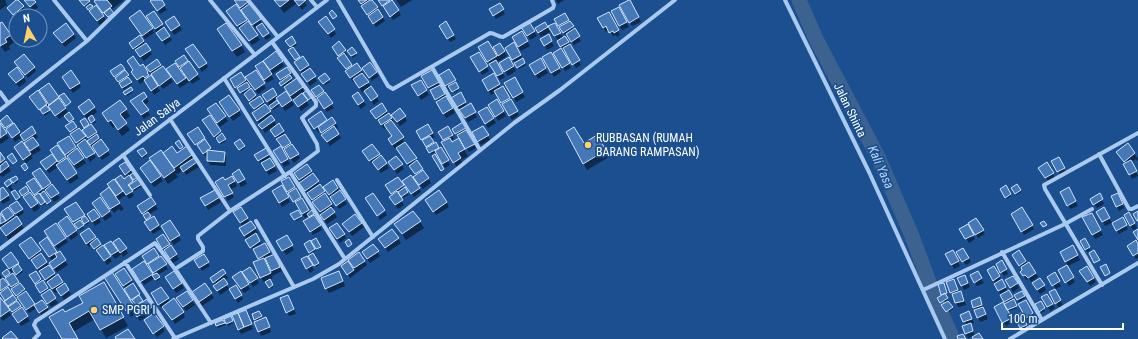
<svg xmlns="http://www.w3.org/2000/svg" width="1138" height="339" font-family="'Roboto Condensed',sans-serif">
	<rect width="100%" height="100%" fill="#1b4f8f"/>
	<!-- shadow -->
	<path fill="#0007" fill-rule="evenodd" d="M 0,0 L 5,0 L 7,5 L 0,10 Z
		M 24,0 L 33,0 L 38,7 L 33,11 Z
		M 80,0 L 88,0 L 93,9 L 103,16 L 106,20 L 100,25 L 87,7 L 86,7 Z
		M 95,0 L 124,0 L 112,9 L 114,11 L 109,18 L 98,6 Z
		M 149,0 L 160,0 L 167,10 L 160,14 L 152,2 L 151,3 Z
		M 233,0 L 245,0 L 249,6 L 250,5 L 271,37 L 266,40 L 258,28 L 256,29 L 237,2 L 235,4 Z
		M 274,0 L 307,0 L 305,2 L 307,5 L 302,10 L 297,3 L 284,13 Z
		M 359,0 L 372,0 L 385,21 L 376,27 Z
		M 379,0 L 391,0 L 401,15 L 393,20 Z
		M 396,0 L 412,0 L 401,7 Z
		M 556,0 L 564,0 L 558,4 Z
		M 629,1 L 641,22 L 632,26 L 621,6 Z
		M 500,4 L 505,14 L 496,19 L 490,10 Z
		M 23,7 L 25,11 L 23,13 L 25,16 L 16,16 L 16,23 L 14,19 L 16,18 L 11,12 Z
		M 618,8 L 629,27 L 622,30 L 612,11 Z
		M 153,12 L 172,40 L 165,45 L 149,21 Z
		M 609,13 L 620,35 L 617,37 L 616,35 L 613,36 L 609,30 L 606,32 L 599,19 Z
		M 565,14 L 581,41 L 574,45 L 568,35 L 566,36 L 555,19 Z
		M 230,15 L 246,20 L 260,40 L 252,45 Z
		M 174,17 L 182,30 L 174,35 L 169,27 Z
		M 326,18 L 336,34 L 331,38 L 322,26 Z
		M 133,22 L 152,29 L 154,33 L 145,39 Z
		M 1,23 L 14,42 L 9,46 L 10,49 L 5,52 L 0,45 L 0,24 Z
		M 446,23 L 456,39 L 450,42 L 441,26 Z
		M 545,23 L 550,32 L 541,37 L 536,28 Z
		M 530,24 L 537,36 L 530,40 L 523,28 Z
		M 554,24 L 563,38 L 565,37 L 581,65 L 576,68 L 565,50 L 562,52 L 571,68 L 565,71 L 555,53 L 563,49 L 550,27 Z
		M 218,30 L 241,45 L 245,52 L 237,57 Z
		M 522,32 L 530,46 L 521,51 L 513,37 Z
		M 74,34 L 76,38 L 65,47 L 57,37 Z
		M 139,36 L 152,54 L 144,61 L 132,47 Z
		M 548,36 L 554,46 L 547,50 L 542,40 Z
		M 291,37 L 297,45 L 292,48 L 300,59 L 308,65 L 317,81 L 310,86 L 291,55 L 292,49 L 286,41 Z
		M 339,43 L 347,55 L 345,57 L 352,67 L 361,70 L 379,101 L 374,105 L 364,91 L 362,92 L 355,80 L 353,82 L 349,76 L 347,71 L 336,51 Z
		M 500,44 L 507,56 L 496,63 L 505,77 L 500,80 L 480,47 L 492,49 Z
		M 514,44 L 526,65 L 519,69 L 506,48 Z
		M 352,48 L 357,55 L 353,58 L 348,51 Z
		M 276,53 L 284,66 L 271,75 L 274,79 L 267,83 L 256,67 Z
		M 479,53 L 489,71 L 482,75 L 472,57 Z
		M 550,53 L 561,72 L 554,77 L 543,58 Z
		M 189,54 L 206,63 L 208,67 L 202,72 Z
		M 184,56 L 200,79 L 192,84 L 190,81 L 180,88 L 168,70 Z
		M 508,58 L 516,71 L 508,76 L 500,63 Z
		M 157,60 L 173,82 L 163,89 L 150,71 Z
		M 540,60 L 548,73 L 538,79 L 530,65 Z
		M 121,65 L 129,77 L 128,78 L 132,84 L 124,90 L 114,76 Z
		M 142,65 L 160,91 L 154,95 L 145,80 L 140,84 L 135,76 L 140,67 Z
		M 18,66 L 34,67 L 36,71 L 28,78 Z
		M 448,70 L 459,90 L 454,93 L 451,89 L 449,90 L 440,75 Z
		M 255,72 L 266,88 L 258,94 L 250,83 L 247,85 L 257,99 L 263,102 L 272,116 L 271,117 L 277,126 L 283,131 L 300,158 L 294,163 L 286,152 L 284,153 L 290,164 L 284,167 L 275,151 L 282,147 L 270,129 L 265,133 L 256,118 L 256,111 L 244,93 L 242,94 L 233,84 L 245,79 Z
		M 366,72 L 376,72 L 379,76 L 372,81 Z
		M 432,72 L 455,113 L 446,118 L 423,77 Z
		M 290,73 L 293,77 L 291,79 L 293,82 L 302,87 L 305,93 L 307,92 L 312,100 L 310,101 L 304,92 L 301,93 L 309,105 L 301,111 L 293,99 L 291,100 L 294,105 L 285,111 L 278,101 L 277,101 L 279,106 L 273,110 L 266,100 L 272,89 L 278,98 L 287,91 L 284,86 L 283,87 L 281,85 L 282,82 L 280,79 Z
		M 325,74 L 330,82 L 325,85 L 320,78 Z
		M 493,75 L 501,88 L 502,87 L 519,115 L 512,120 L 496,92 L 491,95 L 483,81 Z
		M 24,77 L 26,82 L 19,87 L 12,78 Z
		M 514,79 L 525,97 L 516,102 L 506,84 Z
		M 421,81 L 429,95 L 421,100 L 412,86 Z
		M 65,82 L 79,83 L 81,87 L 73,93 Z
		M 49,84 L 73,120 L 74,121 L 73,122 L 78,130 L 79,129 L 85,137 L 87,141 L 86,142 L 96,157 L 90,162 L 67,126 L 71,124 L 65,115 L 59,119 L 51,107 L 48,109 L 50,112 L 45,116 L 31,97 Z
		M 318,86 L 334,108 L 327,112 L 315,94 Z
		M 130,88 L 133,92 L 127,96 L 124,92 Z
		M 144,93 L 149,102 L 144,105 L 150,115 L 144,119 L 134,106 Z
		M 460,93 L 467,106 L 470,104 L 477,117 L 468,122 L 452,98 Z
		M 89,100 L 97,112 L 92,116 L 96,122 L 93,124 L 89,118 L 87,119 L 82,111 Z
		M 497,100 L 506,116 L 498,121 L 489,105 Z
		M 355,101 L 363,101 L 366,105 L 361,109 Z
		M 216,104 L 228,121 L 220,127 L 211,113 Z
		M 382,105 L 391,118 L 394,122 L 392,123 L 431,183 L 423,189 L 417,181 L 417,176 L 411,167 L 410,168 L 397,148 L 395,149 L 391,143 L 393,136 L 387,127 L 384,129 L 374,116 Z
		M 223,107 L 239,110 L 241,115 L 233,121 Z
		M 487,108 L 496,123 L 488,128 L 479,113 Z
		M 126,110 L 130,116 L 123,121 L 130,130 L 122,136 L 115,126 L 113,128 L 107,120 Z
		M 320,113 L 327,122 L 335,123 L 338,127 L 335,129 L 341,138 L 330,146 L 320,130 L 318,132 L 312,124 Z
		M 209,116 L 226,141 L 221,144 L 218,140 L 217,141 L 206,125 Z
		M 7,117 L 21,135 L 35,133 L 38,137 L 34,140 L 41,150 L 31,156 L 33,158 L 26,163 L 17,152 L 26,143 L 22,137 L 15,142 L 4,125 Z
		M 405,117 L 407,121 L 400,126 L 395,119 Z
		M 85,119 L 110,155 L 102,160 L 89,143 L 90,140 L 86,135 L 86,129 L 81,122 Z
		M 462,124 L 476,148 L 469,152 L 454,129 Z
		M 0,125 L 9,138 L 1,144 L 0,143 Z
		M 428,126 L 435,137 L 431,139 L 439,150 L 441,149 L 450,165 L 445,168 L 436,152 L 431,154 L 417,132 Z
		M 483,127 L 490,140 L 481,145 L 473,133 Z
		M 197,128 L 212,152 L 224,153 L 226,157 L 226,166 L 210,165 L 208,161 L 208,155 L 206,157 L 191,138 Z
		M 448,128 L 454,139 L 451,141 L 452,143 L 458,140 L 468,156 L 461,160 L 464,165 L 458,169 L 443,143 L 445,142 L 439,133 Z
		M 567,133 L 583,144 L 597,137 L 609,157 L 587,170 Z
		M 68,137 L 86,163 L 77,169 L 61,148 Z
		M 178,141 L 184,149 L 186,147 L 199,167 L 186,175 L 183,170 L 178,174 L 175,173 L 178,177 L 168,184 L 155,165 L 163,155 L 177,154 L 181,151 L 176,143 Z
		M 240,141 L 245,148 L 241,151 L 236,143 Z
		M 372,145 L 389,168 L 381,173 L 374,164 L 373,165 L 366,156 Z
		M 1128,145 L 1137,158 L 1138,157 L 1138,161 L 1136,159 L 1131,162 L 1138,176 L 1132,179 L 1126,164 L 1120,156 Z
		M 143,149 L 147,156 L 143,158 L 139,152 Z
		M 265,149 L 277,171 L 269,175 L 255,155 Z
		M 0,154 L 11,171 L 2,177 L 0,175 Z
		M 53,154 L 65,157 L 79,178 L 70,184 L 58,167 L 49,173 L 41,162 Z
		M 1058,158 L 1066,172 L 1061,176 L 1053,162 Z
		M 150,162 L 163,181 L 154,187 L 143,172 Z
		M 125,163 L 142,186 L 134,191 L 132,188 L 130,189 L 134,196 L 129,199 L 126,195 L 117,201 L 124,209 L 121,211 L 119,209 L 114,213 L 101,194 L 111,188 L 109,184 L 121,176 L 124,180 L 127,177 L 123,170 ZM 131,176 L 135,182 L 133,183 L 129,178 Z
		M 402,165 L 404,169 L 397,174 L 392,166 Z
		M 40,169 L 60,198 L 54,202 L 47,192 L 45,194 L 51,203 L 48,205 L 47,203 L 42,206 L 30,188 L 33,179 L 43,193 L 45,192 L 33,174 Z
		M 239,171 L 247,184 L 241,187 L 234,174 Z
		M 311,171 L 318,181 L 334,208 L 332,210 L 337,217 L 327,224 L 298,178 Z
		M 1042,172 L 1053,173 L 1055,178 L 1049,182 Z
		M 15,177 L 18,182 L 15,184 L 12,180 Z
		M 232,177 L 237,186 L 230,190 L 234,197 L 228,201 L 216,182 L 225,181 Z
		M 289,178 L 310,213 L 312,212 L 322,230 L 313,235 L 305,221 L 310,218 L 309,217 L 309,215 L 305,218 L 282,182 Z
		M 397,178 L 408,195 L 403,198 L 400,194 L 398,195 L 404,205 L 398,209 L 392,201 L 393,195 L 389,190 Z
		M 9,181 L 12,186 L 11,187 L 20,199 L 18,201 L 5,183 Z
		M 406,186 L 419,188 L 421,192 L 414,197 Z
		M 1005,186 L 1011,196 L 1007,199 L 1001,189 Z
		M 1016,186 L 1021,192 L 1016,195 L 1012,189 Z
		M 26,187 L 40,208 L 34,212 L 20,191 Z
		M 281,187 L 290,202 L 282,207 L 273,191 Z
		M 338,188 L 347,204 L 339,209 L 327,192 Z
		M 0,190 L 8,195 L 10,200 L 3,204 L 0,200 Z
		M 215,191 L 221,202 L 208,210 L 202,199 Z
		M 1071,192 L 1078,206 L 1070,209 L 1068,205 Z
		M 1099,195 L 1104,204 L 1097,208 L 1091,199 Z
		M 151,198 L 158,209 L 148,215 L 151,219 L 153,218 L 161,229 L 153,234 L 146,223 L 148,221 L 138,206 Z
		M 100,199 L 112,216 L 105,221 L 93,204 Z
		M 1120,199 L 1124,208 L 1119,211 L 1117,206 Z
		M 446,202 L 449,207 L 436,215 L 429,205 Z
		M 8,208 L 15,218 L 17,217 L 13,211 L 22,209 L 24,213 L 17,218 L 24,229 L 9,240 L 0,228 L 0,214 Z
		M 1022,208 L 1034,229 L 1024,235 L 1012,214 Z
		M 241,209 L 250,223 L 251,222 L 258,233 L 255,234 L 262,245 L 264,244 L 272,256 L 277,260 L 282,271 L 272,276 L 273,278 L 269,280 L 273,287 L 271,289 L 266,281 L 264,282 L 261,278 L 255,263 L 260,260 L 247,240 L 241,228 L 243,228 L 235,212 Z
		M 1104,209 L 1112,223 L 1105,226 L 1098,212 Z
		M 298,211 L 302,218 L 296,221 L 292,214 Z
		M 385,212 L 387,215 L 380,220 L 378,217 Z
		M 1129,213 L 1137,228 L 1133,230 L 1125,215 Z
		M 1092,214 L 1103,235 L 1095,239 L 1084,218 Z
		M 84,216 L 89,223 L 86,225 L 83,221 L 81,223 L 84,228 L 80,230 L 74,223 Z
		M 99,218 L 101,222 L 95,226 L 90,219 Z
		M 976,219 L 985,234 L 978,238 L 969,223 Z
		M 1122,219 L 1128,229 L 1119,234 L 1113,223 Z
		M 170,222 L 181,240 L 174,245 L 162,226 Z
		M 420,222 L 424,228 L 406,240 L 400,231 Z
		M 361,223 L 364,227 L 352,236 L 346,228 Z
		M 967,225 L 975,239 L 969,243 L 961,229 Z
		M 61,227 L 76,231 L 78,235 L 71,240 Z
		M 330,228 L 344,234 L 346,238 L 340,243 Z
		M 89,229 L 112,261 L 107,265 L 97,249 L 95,250 L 92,245 L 89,247 L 83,239 Z
		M 163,235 L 179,259 L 173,263 L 157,239 Z
		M 48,236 L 65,238 L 68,242 L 58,249 Z
		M 286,236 L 294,250 L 286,255 L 278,241 Z
		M 31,238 L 56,277 L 62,282 L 71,294 L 64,300 L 58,291 L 55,293 L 23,249 Z
		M 398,238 L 401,243 L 388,252 L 382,243 Z
		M 47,239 L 57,254 L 65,261 L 68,265 L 57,272 L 53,267 L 53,262 L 43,248 Z
		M 119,239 L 128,253 L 123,257 L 122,254 L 115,259 L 108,250 L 112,244 Z
		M 1085,240 L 1090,250 L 1087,252 L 1081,242 Z
		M 309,242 L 315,251 L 312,253 L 319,265 L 316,267 L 310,256 L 311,255 L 305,244 Z
		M 373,246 L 380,256 L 370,263 L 366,257 Z
		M 1073,246 L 1080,260 L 1068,266 L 1061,252 Z
		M 1128,246 L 1138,246 L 1138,258 L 1136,259 Z
		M 963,249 L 971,262 L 966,265 L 958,253 Z
		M 154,250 L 168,269 L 157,275 L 160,279 L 157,281 L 155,278 L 144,285 L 134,269 L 144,262 L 153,276 L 155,275 L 146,261 Z
		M 1019,251 L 1027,264 L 1029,263 L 1038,277 L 1031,282 L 1029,278 L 1026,280 L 1024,276 L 1021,272 L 1023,271 L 1015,259 Z
		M 953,252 L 960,266 L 954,269 L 947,255 Z
		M 359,253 L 367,265 L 350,278 L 342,266 Z
		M 203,255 L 210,266 L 202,271 L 196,260 Z
		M 307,257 L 314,270 L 310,273 L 302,260 Z
		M 1002,262 L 1008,274 L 1004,276 L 997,264 Z
		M 18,263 L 23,272 L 17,276 L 14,271 L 12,273 L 5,264 Z
		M 994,267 L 1017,308 L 1009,311 L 988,270 Z
		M 1066,267 L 1075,282 L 1069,286 L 1059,271 Z
		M 250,268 L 259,283 L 253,287 L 244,272 Z
		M 1087,268 L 1096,282 L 1090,286 L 1081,271 Z
		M 6,271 L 10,276 L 18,282 L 35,306 L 47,307 L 49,312 L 42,316 L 37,308 L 29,313 L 15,294 L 13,289 L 3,273 Z
		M 223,271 L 228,278 L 224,281 L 229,289 L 220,295 L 211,279 Z
		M 35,272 L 58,303 L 51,307 L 33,280 Z
		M 174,272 L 184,288 L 176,293 L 167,277 Z
		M 977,272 L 984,283 L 977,286 L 971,276 Z
		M 112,273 L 134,309 L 137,307 L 117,274 L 131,280 L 143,303 L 147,301 L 153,312 L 140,321 L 135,314 L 131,317 L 109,284 Z
		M 240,273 L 250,289 L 244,293 L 234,277 Z
		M 1054,274 L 1061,286 L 1054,290 L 1063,305 L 1059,308 L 1050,293 L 1056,289 L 1048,277 Z
		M 0,275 L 30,321 L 21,326 L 0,292 Z
		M 341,276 L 345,286 L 329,293 L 322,279 Z
		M 1013,277 L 1019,288 L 1013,292 L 1007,281 Z
		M 1040,279 L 1046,290 L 1040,294 L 1033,283 Z
		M 967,280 L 970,287 L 964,290 L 962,286 Z
		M 947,282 L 956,284 L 958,293 L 961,292 L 963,296 L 966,305 L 958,307 Z
		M 103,284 L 128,326 L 106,338 L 95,319 L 73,332 L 77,339 L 63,339 L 65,314 L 84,303 Z
		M 205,284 L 214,298 L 202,306 L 196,296 Z
		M 235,286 L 243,299 L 238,303 L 230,290 Z
		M 944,286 L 947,295 L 945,295 L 953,309 L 947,313 L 939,298 L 943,296 L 942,294 Z
		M 161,288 L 170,302 L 183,312 L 185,317 L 175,324 L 163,307 L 162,309 L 152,294 Z
		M 186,292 L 195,305 L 186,311 L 180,303 Z
		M 1022,292 L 1025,298 L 1019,302 L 1016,295 Z
		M 1047,295 L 1055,308 L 1050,311 L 1043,298 Z
		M 288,296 L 296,314 L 289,316 L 287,312 Z
		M 0,298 L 11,315 L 3,321 L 0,317 Z
		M 979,299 L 988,319 L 980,322 L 974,308 Z
		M 1025,301 L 1035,318 L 1029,321 L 1020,304 Z
		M 1040,302 L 1045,311 L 1041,313 L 1036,304 Z
		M 1002,303 L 1013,322 L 1006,326 L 995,307 Z
		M 259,312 L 262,319 L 268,322 L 271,332 L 261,336 L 255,322 L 257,322 L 255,319 Z
		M 969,312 L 974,323 L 970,325 L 975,336 L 982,339 L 974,339 L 973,337 L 968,338 L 966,334 L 964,327 L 967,326 L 962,315 Z
		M 154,314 L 165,331 L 157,337 L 148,325 Z
		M 248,315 L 253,329 L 241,334 L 239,330 Z
		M 231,317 L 233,323 L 228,326 L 227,324 L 218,328 L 216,324 Z
		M 1015,317 L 1023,318 L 1029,329 L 1023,332 Z"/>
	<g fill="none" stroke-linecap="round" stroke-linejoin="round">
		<!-- river -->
		<path stroke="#3c6290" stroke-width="15" d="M 799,0 L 816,39 L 878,157 L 912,236 L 936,301 L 953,339"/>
	</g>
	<!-- building -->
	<path fill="#4478b7" stroke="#cfe3fa" d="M 16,0 L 18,0 L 24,6 L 13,15 L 7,8 Z
		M 24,0 L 34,0 L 36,2 L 30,7 Z
		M 79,0 L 89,0 L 90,1 L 84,6 Z
		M 96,0 L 107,0 L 112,6 L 103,13 L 94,1 Z
		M 151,0 L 162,0 L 165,5 L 157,11 L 150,1 Z
		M 234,0 L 246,0 L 248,2 L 240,8 Z
		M 274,0 L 289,0 L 280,7 Z
		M 294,0 L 306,0 L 299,6 Z
		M 358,0 L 367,0 L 361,4 Z
		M 370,0 L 372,0 L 378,7 L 367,15 L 361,6 Z
		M 378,0 L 390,0 L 382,6 Z
		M 392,0 L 399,10 L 390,17 L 383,6 Z
		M 629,0 L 630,0 L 639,17 L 629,23 L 619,5 Z
		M 250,3 L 261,19 L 252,25 L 241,10 Z
		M 500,3 L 504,9 L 493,16 L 489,9 Z
		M 90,4 L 93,6 L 88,10 L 86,7 Z
		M 236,4 L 247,20 L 237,26 L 226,11 Z
		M 96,5 L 104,16 L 97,21 L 89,11 Z
		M 619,7 L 627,22 L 619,26 L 611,11 Z
		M 110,8 L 114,13 L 108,17 L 104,13 Z
		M 378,9 L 383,17 L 373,24 L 368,16 Z
		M 140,10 L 153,28 L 142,36 L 129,18 Z
		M 332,10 L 337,16 L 333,19 L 329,13 Z
		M 23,11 L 27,16 L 17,16 Z
		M 154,11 L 163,24 L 155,29 L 146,16 Z
		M 609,12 L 619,30 L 614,33 L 613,31 L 609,33 L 606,26 L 603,28 L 597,18 Z
		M 565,13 L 569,20 L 558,26 L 554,19 Z
		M 174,16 L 180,25 L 171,31 L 165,22 Z
		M 326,16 L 335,29 L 328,34 L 318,22 Z
		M 248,21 L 258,35 L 249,41 L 239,28 Z
		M 446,21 L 454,35 L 447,39 L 439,26 Z
		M 570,21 L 574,26 L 563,33 L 559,27 Z
		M 2,22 L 11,35 L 5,39 L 7,42 L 0,46 L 0,23 Z
		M 545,22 L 548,27 L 538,33 L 535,28 Z
		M 66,23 L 74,34 L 62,43 L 53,33 Z
		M 226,23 L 242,45 L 232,51 L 217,29 Z
		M 262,23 L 269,33 L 263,37 L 256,27 Z
		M 530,23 L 535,31 L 527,36 L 521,27 Z
		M 555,23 L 561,33 L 554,36 L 548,26 Z
		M 164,27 L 170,36 L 162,41 L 156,33 Z
		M 575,28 L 580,36 L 571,42 L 566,34 Z
		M 522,31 L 528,41 L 518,47 L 512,37 Z
		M 549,34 L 552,41 L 544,46 L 540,39 Z
		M 140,35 L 144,41 L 133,49 L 129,43 Z
		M 292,36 L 296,43 L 290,47 L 285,41 Z
		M 565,36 L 569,42 L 560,47 L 557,41 Z
		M 339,41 L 346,50 L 338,56 L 332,47 Z
		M 488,41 L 497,56 L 487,62 L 478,47 Z
		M 514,42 L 521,55 L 512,60 L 505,48 Z
		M 146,43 L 151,50 L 140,57 L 135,50 Z
		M 500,43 L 505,51 L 498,56 L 493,47 Z
		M 193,44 L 207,63 L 199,68 L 185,49 Z
		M 570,44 L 580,60 L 572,65 L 563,48 Z
		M 293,47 L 300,57 L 295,60 L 288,50 Z
		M 352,47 L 357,53 L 351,56 L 347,51 Z
		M 561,48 L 570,63 L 562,68 L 553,53 Z
		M 276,51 L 283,61 L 270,70 L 263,61 Z
		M 479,52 L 488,66 L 479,72 L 470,57 Z
		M 551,52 L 560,68 L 551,73 L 542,57 Z
		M 344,53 L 352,65 L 346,69 L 337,58 Z
		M 24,54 L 35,67 L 25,75 L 14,62 Z
		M 184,55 L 188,61 L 179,67 L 175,61 Z
		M 133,56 L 140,66 L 143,64 L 148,72 L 147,73 L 149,75 L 145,78 L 143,76 L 137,80 L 131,72 L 133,70 L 127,61 Z
		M 303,56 L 309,65 L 300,71 L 294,62 Z
		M 509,57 L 514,66 L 504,72 L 499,63 Z
		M 523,58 L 525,63 L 517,68 L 514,63 Z
		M 541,58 L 546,68 L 535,75 L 529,65 Z
		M 157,59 L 161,65 L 150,72 L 146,67 Z
		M 496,60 L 503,73 L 497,76 L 489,64 Z
		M 189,61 L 198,74 L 189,81 L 180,68 Z
		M 263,61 L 272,74 L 264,80 L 255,66 Z
		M 370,62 L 377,72 L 369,78 L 362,68 Z
		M 175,63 L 186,78 L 177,84 L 166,69 Z
		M 357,63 L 362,70 L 350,78 L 345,71 Z
		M 121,64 L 125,69 L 114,77 L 110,71 Z
		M 163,66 L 171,77 L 159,86 L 151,74 Z
		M 17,67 L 24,77 L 16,83 L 8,74 Z
		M 287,67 L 291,73 L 280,80 L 276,74 Z
		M 310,68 L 316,76 L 307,82 L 301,74 Z
		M 449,69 L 456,80 L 445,86 L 439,75 Z
		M 71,70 L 80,83 L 70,89 L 62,77 Z
		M 125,70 L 129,75 L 118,82 L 115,78 Z
		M 256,70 L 265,83 L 255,90 L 245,77 Z
		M 432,70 L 439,82 L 428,88 L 421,76 Z
		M 241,72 L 246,80 L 235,88 L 230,79 Z
		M 325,73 L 330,79 L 323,84 L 318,78 Z
		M 362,73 L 369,82 L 359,88 L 353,79 Z
		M 494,73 L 500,84 L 488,91 L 482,80 Z
		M 151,75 L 158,86 L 151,91 L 144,80 Z
		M 290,75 L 292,78 L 281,86 L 279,83 Z
		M 128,77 L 132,82 L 122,88 L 119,83 Z
		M 515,77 L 523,92 L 513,98 L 504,83 Z
		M 297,78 L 303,87 L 290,96 L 284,87 Z
		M 421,80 L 427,90 L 418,96 L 411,85 Z
		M 247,82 L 250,87 L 240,93 L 237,88 Z
		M 456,82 L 459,88 L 452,92 L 448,86 Z
		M 49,83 L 59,97 L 49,105 L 39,90 Z
		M 319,85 L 324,91 L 316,97 L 311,90 Z
		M 440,85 L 445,94 L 435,100 L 430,90 Z
		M 371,86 L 378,96 L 371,101 L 364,91 Z
		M 503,86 L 510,98 L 501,103 L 494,91 Z
		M 131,87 L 133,90 L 125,95 L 123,92 Z
		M 251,88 L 256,95 L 249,101 L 244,94 Z
		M 273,88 L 277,95 L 267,102 L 262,95 Z
		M 38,90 L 47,104 L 39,110 L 29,97 Z
		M 307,90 L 312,97 L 308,100 L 303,93 Z
		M 286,91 L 292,100 L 282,107 L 276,98 Z
		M 144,92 L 147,97 L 142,101 L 149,110 L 141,115 L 130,101 Z
		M 325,92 L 333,103 L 324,109 L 317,98 Z
		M 358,92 L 364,101 L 358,105 L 352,96 Z
		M 461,92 L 466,102 L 457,107 L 451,98 Z
		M 64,93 L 71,102 L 66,106 L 59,96 Z
		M 302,93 L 308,100 L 298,107 L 293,100 Z
		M 229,95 L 240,110 L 229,117 L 219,102 Z
		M 260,96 L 264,102 L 254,109 L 249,103 Z
		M 446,96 L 453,108 L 443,114 L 436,102 Z
		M 59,98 L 66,108 L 55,116 L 48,106 Z
		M 89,99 L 95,107 L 84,115 L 78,107 Z
		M 497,99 L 504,111 L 495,117 L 488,105 Z
		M 511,99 L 518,111 L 509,116 L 502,104 Z
		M 120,100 L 127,109 L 120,114 L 127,123 L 118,130 L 111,120 L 108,122 L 102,113 Z
		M 277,100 L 279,103 L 271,109 L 269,106 Z
		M 216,103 L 226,116 L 217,123 L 207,109 Z
		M 382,103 L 387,111 L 376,119 L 370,111 Z
		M 471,103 L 476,112 L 465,118 L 459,110 Z
		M 265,104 L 271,111 L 257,121 L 252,113 Z
		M 46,105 L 50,110 L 43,114 L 40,110 Z
		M 487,107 L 494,118 L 485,124 L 478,112 Z
		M 400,108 L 406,116 L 397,122 L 391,115 Z
		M 321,111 L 327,120 L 314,129 L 308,120 Z
		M 69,112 L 74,119 L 69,122 L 64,116 Z
		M 389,113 L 392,118 L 381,125 L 378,120 Z
		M 7,115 L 13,123 L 5,128 L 0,121 Z
		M 92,115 L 95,120 L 91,123 L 88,118 Z
		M 210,115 L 221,131 L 214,137 L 202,120 Z
		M 271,115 L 275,120 L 262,129 L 258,125 Z
		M 332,117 L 336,123 L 321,133 L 318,127 Z
		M 85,118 L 89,124 L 84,128 L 80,121 Z
		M 391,120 L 404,137 L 392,145 L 388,139 L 392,136 L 384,125 Z
		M 73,121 L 77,127 L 70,132 L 65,126 Z
		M 463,122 L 466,128 L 455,134 L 452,129 Z
		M 0,123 L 7,133 L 0,138 Z
		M 14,123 L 20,132 L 12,138 L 6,129 Z
		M 279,123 L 284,131 L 275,137 L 270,130 Z
		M 91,124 L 97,132 L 88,138 L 82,130 Z
		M 428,124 L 433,133 L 421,140 L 416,131 Z
		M 32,126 L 36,133 L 24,141 L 20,135 Z
		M 334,126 L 339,134 L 327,142 L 321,135 Z
		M 448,126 L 453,135 L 443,140 L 438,132 Z
		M 483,126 L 489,135 L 477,142 L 472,132 Z
		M 198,127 L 205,138 L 195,145 L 187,134 Z
		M 574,127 L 584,143 L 597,135 L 606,150 L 583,164 L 566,132 Z
		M 79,128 L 86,136 L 76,143 L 70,134 Z
		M 466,130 L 475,144 L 465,149 L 457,135 Z
		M 222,133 L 226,139 L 219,143 L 216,138 Z
		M 97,134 L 99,138 L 90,145 L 87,141 Z
		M 285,134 L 291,143 L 283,148 L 276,139 Z
		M 69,136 L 76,147 L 65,155 L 57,143 Z
		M 430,136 L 434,142 L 426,147 L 422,140 Z
		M 33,137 L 39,145 L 30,151 L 24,143 Z
		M 450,138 L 452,142 L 459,138 L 465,149 L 458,153 L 461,158 L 453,163 L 441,142 Z
		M 85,139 L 95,153 L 86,158 L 77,145 Z
		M 101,139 L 109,150 L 99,157 L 92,146 Z
		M 205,139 L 211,148 L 203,154 L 197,145 Z
		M 240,139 L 245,146 L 239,150 L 234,143 Z
		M 179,140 L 183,147 L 180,149 L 175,143 Z
		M 22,141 L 31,154 L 23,160 L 14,147 Z
		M 405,142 L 417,158 L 407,164 L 396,148 Z
		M 436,142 L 439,148 L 429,153 L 426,148 Z
		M 1128,143 L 1135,153 L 1124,162 L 1116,152 Z
		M 292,144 L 299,154 L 290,159 L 284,149 Z
		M 372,144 L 380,154 L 369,161 L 362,151 Z
		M 57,145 L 66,157 L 58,162 L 50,150 Z
		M 172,146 L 177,153 L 187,146 L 193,154 L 174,168 L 163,153 Z
		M 281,146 L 288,159 L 281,163 L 273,151 Z
		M 441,147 L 449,160 L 442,164 L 435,151 Z
		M 77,148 L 84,158 L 74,165 L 67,156 Z
		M 143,148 L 147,153 L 142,157 L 137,151 Z
		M 266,148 L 270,154 L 258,161 L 254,155 Z
		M 161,150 L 175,170 L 164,178 L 149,158 Z
		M 207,150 L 225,152 L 224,162 L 207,161 Z
		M 0,152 L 5,159 L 0,163 Z
		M 12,153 L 17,161 L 13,164 L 7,157 Z
		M 52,154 L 57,161 L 46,170 L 40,162 Z
		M 435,154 L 444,169 L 441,171 L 432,156 Z
		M 381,155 L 387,163 L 378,170 L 372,162 Z
		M 396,156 L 403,164 L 394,170 L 388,162 Z
		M 1059,157 L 1065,168 L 1057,172 L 1051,161 Z
		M 67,158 L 77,173 L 67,180 L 56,165 Z
		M 194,158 L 197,162 L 183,172 L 180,167 Z
		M 270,158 L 275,166 L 266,171 L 261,163 Z
		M 150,160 L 161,176 L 151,183 L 140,168 Z
		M 417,160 L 423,169 L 415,174 L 409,166 Z
		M 1131,160 L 1137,171 L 1129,175 L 1123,164 Z
		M 6,161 L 9,166 L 0,173 L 0,166 Z
		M 125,162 L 131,170 L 125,175 L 119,166 Z
		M 1047,162 L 1054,173 L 1045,178 L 1038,168 Z
		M 25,163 L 28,168 L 25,171 L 21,166 Z
		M 307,164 L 312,171 L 299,180 L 294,173 Z
		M 40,168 L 51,183 L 43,189 L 32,173 Z
		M 239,169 L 245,179 L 238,183 L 232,174 Z
		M 423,170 L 429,178 L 419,185 L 413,177 Z
		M 133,173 L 137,178 L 133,180 L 130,175 Z
		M 313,173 L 319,181 L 305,191 L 299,183 Z
		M 121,175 L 124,179 L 129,175 L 133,181 L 128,185 L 133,191 L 126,195 L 115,179 Z
		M 411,175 L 420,188 L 411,194 L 402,181 Z
		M 16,176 L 18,179 L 13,183 L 10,179 Z
		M 232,176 L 235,181 L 228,185 L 233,193 L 224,197 L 215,182 L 223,177 L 225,180 Z
		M 289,177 L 295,187 L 287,192 L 281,181 Z
		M 398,177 L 404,185 L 391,194 L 385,185 Z
		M 34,178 L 42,189 L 34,195 L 26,183 Z
		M 9,179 L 12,183 L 7,187 L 4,183 Z
		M 114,179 L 123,191 L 116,196 L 107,184 Z
		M 138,179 L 142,184 L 132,190 L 129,185 Z
		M 333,180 L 338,188 L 329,195 L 323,187 Z
		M 52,184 L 59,193 L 51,198 L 45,190 Z
		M 320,184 L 325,191 L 312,200 L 307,193 Z
		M 1017,184 L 1021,190 L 1015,194 L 1011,188 Z
		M 282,185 L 289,197 L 279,203 L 272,191 Z
		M 1006,185 L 1011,194 L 1005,198 L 1000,189 Z
		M 26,186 L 29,191 L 22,196 L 19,191 Z
		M 3,187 L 9,195 L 0,201 L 0,189 Z
		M 109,187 L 120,203 L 110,209 L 100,194 Z
		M 405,187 L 408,192 L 401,197 L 398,192 Z
		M 1069,187 L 1076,201 L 1067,206 L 1060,192 Z
		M 296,188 L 301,197 L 293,202 L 288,193 Z
		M 15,190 L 20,197 L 16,200 L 11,192 Z
		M 215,190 L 220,197 L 205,206 L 200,198 Z
		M 340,190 L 346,199 L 336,206 L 330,197 Z
		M 439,190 L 447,202 L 433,212 L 425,200 Z
		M 44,191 L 51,201 L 47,204 L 40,194 Z
		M 397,191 L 403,200 L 395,205 L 389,197 Z
		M 30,192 L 38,203 L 31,208 L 23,197 Z
		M 39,193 L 45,202 L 41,205 L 34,196 Z
		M 325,193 L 332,204 L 320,212 L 312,202 Z
		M 373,193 L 385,210 L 377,216 L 365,198 Z
		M 1100,193 L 1103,199 L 1093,205 L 1090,199 Z
		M 1118,193 L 1123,204 L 1116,207 L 1111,196 Z
		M 100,197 L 110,211 L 102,217 L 92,203 Z
		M 151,197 L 156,204 L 142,214 L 137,206 Z
		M 302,198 L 309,210 L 302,214 L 295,202 Z
		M 17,201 L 23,209 L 15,214 L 9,206 Z
		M 76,202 L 85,215 L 73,222 L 64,209 Z
		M 8,207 L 14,215 L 6,221 L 1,212 Z
		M 241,207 L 248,218 L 240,223 L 233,212 Z
		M 331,207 L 335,212 L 324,220 L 320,215 Z
		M 1022,207 L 1033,225 L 1021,232 L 1011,214 Z
		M 1104,207 L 1110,218 L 1102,222 L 1096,212 Z
		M 94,209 L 100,217 L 92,222 L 87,214 Z
		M 298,210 L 302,216 L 294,220 L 290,214 Z
		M 312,210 L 314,214 L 309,217 L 307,214 Z
		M 413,211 L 421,221 L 402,234 L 394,224 Z
		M 1138,211 L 1138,221 L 1137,221 L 1133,214 Z
		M 148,212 L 151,216 L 146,220 L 143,215 Z
		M 1129,212 L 1135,223 L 1130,226 L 1124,215 Z
		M 0,213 L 6,221 L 0,224 Z
		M 1092,213 L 1101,230 L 1092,235 L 1082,217 Z
		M 355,214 L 362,223 L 349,232 L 342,224 Z
		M 314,215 L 321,225 L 310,232 L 303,221 Z
		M 17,216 L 22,224 L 6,236 L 0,228 Z
		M 67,216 L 77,230 L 67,237 L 58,223 Z
		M 85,216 L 89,221 L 84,224 L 81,219 Z
		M 154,216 L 159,225 L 150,231 L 144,222 Z
		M 1123,217 L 1127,225 L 1116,231 L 1112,223 Z
		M 976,218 L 984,230 L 975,235 L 968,223 Z
		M 80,220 L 84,225 L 78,229 L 74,224 Z
		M 170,220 L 180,235 L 170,241 L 161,226 Z
		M 251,221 L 256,228 L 244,236 L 239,228 Z
		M 1044,221 L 1047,225 L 1043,227 L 1040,223 Z
		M 56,223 L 66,238 L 54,246 L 44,231 Z
		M 337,223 L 345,234 L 337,239 L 329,228 Z
		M 968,224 L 974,235 L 965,239 L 959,229 Z
		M 89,228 L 96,237 L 86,244 L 80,234 Z
		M 392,229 L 399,238 L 385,248 L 378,239 Z
		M 1138,229 L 1138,240 L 1133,232 Z
		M 256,233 L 260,241 L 250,248 L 245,240 Z
		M 163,234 L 170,244 L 162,249 L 156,239 Z
		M 287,235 L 293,245 L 282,251 L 276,241 Z
		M 31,237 L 41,250 L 29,259 L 19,245 Z
		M 47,237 L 57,252 L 49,257 L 39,243 Z
		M 97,238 L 101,244 L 94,249 L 90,244 Z
		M 119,238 L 127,248 L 120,253 L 113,242 Z
		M 316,238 L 321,247 L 316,249 L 311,241 Z
		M 1085,238 L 1090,247 L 1085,250 L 1080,241 Z
		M 349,239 L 352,244 L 348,247 L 345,242 Z
		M 310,240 L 315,249 L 309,253 L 304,244 Z
		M 1136,240 L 1138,244 L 1138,253 L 1133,256 L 1127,246 Z
		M 111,241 L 118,251 L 111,255 L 104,245 Z
		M 265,243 L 270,252 L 258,259 L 253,249 Z
		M 373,244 L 379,251 L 367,259 L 362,252 Z
		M 103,245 L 111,256 L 104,261 L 96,250 Z
		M 171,245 L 177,254 L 170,259 L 164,250 Z
		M 1073,245 L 1078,255 L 1065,262 L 1060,252 Z
		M 154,248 L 159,256 L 147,264 L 142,256 Z
		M 963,248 L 969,258 L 962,262 L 956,252 Z
		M 953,250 L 959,261 L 951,265 L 945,254 Z
		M 1019,250 L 1026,261 L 1019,266 L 1012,255 Z
		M 1094,250 L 1100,260 L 1094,263 L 1089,253 Z
		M 60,251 L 66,260 L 53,269 L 49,263 L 57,257 L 55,254 Z
		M 11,252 L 19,263 L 9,269 L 2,259 Z
		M 359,252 L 365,261 L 354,268 L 348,260 Z
		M 41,253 L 47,262 L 37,269 L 31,260 Z
		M 313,253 L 319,263 L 314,266 L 308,256 Z
		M 204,254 L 209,262 L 199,268 L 194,260 Z
		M 275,254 L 280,267 L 271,271 L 265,258 Z
		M 161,256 L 167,264 L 153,273 L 148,264 Z
		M 307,256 L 313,265 L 306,269 L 301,259 Z
		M 264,258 L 271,273 L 260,278 L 253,262 Z
		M 1002,260 L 1007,269 L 1000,273 L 996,264 Z
		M 144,261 L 153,274 L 140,282 L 132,269 Z
		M 348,261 L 354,270 L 347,275 L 341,266 Z
		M 1029,262 L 1036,273 L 1028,278 L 1025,275 L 1023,276 L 1020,272 L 1022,270 L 1021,267 Z
		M 18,264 L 22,270 L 16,275 L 12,269 Z
		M 1106,264 L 1110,273 L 1105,276 L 1100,267 Z
		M 49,265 L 55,273 L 45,280 L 39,271 Z
		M 1067,265 L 1074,277 L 1065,283 L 1058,270 Z
		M 994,266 L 1000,276 L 993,281 L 987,270 Z
		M 1087,266 L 1094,278 L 1087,282 L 1079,271 Z
		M 250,267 L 258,278 L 250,283 L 242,272 Z
		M 124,268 L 132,280 L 123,286 L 115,274 Z
		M 7,269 L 10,273 L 5,277 L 2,273 Z
		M 223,269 L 226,273 L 213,283 L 210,278 Z
		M 36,271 L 41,279 L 35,284 L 29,275 Z
		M 174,271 L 182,283 L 173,289 L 165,277 Z
		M 241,271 L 249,284 L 241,289 L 232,277 Z
		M 339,271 L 343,281 L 325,289 L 321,278 Z
		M 978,271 L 982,278 L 974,283 L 970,275 Z
		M 112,272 L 134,306 L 126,311 L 104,277 Z
		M 1055,272 L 1060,281 L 1052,286 L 1047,277 Z
		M 13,273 L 19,282 L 11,287 L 5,278 Z
		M 157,273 L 160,277 L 155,280 L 152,275 Z
		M 58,274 L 63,282 L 52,289 L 47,282 Z
		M 965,275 L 968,283 L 961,286 L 957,278 Z
		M 1013,276 L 1018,283 L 1010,288 L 1005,280 Z
		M 3,278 L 9,285 L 0,291 L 0,280 Z
		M 224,278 L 228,284 L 217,291 L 213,286 Z
		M 1040,278 L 1045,285 L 1037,290 L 1032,283 Z
		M 270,279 L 273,285 L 269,288 L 265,282 Z
		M 954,279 L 958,290 L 950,293 L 946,282 Z
		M 1002,279 L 1006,287 L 998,291 L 994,284 Z
		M 43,280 L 48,288 L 40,293 L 35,285 Z
		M 104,282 L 124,317 L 100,330 L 89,311 L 69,323 L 78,339 L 62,339 L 49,317 L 63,309 L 65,312 L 83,303 L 79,296 Z
		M 20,283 L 25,289 L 16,296 L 11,289 Z
		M 65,283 L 69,290 L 61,296 L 56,289 Z
		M 133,283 L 140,294 L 131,300 L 124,289 Z
		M 205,283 L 212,293 L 199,302 L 192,292 Z
		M 944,283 L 947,293 L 941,295 L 938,284 Z
		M 236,285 L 242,295 L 235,299 L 229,289 Z
		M 8,287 L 13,295 L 5,301 L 0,293 Z
		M 161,287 L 169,298 L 158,305 L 151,293 Z
		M 50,289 L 56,298 L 47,304 L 41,295 Z
		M 1055,289 L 1061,300 L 1055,304 L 1049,292 Z
		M 1009,290 L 1013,297 L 1004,302 L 1000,295 Z
		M 26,291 L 35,304 L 26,310 L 17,297 Z
		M 187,291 L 193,300 L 183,307 L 176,298 Z
		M 961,291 L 964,301 L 955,303 L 952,294 Z
		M 1022,291 L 1025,296 L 1017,300 L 1014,295 Z
		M 945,293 L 948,298 L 940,303 L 937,298 Z
		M 1047,294 L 1053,304 L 1047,307 L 1041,297 Z
		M 13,295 L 17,300 L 8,306 L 4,301 Z
		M 139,295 L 143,301 L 136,305 L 132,300 Z
		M 288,295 L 294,309 L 286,313 L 280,298 Z
		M 0,297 L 10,310 L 0,317 Z
		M 980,297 L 982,305 L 973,308 L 971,301 Z
		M 174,298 L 184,312 L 172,320 L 162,307 Z
		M 147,299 L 152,307 L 137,317 L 132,309 Z
		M 1014,299 L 1017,306 L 1007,310 L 1004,304 Z
		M 42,300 L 48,307 L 39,313 L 34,305 Z
		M 1026,300 L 1033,313 L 1026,318 L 1018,304 Z
		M 17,301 L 21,306 L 12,312 L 8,307 Z
		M 948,301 L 953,307 L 946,312 L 941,305 Z
		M 1041,301 L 1045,308 L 1039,312 L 1035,304 Z
		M 1003,302 L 1012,318 L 1002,323 L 994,307 Z
		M 22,307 L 28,316 L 18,323 L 12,314 Z
		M 983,307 L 986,314 L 977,318 L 974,310 Z
		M 246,310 L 252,324 L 244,327 L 238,313 Z
		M 259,311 L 262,316 L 254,320 L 252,314 Z
		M 969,311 L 972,319 L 963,322 L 960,315 Z
		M 154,313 L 164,326 L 153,334 L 144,320 Z
		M 238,313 L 244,327 L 238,330 L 232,315 Z
		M 1021,313 L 1027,325 L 1020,328 L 1014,316 Z
		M 231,316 L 233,321 L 226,324 L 224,319 Z
		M 266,317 L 270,327 L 258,332 L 254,322 Z
		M 223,320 L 225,323 L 216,326 L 215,323 Z
		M 971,323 L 973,331 L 965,334 L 962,326 Z
		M 128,329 L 135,339 L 116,339 L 115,337 Z
		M 11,331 L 18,339 L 3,339 L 2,338 Z
		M 979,333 L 983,339 L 973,339 L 972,337 Z
		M 963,334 L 966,339 L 958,339 L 957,336 Z"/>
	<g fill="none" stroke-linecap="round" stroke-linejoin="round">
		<!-- minor -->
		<path stroke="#a9c9ee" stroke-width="4" d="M 54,0 L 87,41
			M 210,0 L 255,55
			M 248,0 L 278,37
			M 311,0 L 317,7
			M 338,0 L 388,86 L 393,89 L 490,33 C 495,33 498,37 503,37 L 553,8 L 554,5 L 552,0
			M 785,0 L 869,172 L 945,339
			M 432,67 L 480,150
			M 224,78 L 285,176
			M 0,92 L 8,103
			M 0,110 L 87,41 L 129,0
			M 170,119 L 230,211
			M 1099,154 L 1129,209 L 1132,209 L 1138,206
			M 123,155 L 150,195
			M 290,172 L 345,259
			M 337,180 L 373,237
			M 256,221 L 294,287
			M 0,249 L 327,0
			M 1002,252 L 1042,320
			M 125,262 L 175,338
			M 175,269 L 203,251 L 203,247 L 198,239 L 198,236 L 230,211 L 290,172 L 318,151 L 317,144 L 302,118 L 304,116 L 316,106 L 316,102 L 272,42
			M 1102,285 L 1045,189 L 1044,185 L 1138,133
			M 923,290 L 1065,224 L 1092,209
			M 34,339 L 39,334 L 34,325 L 36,321 L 155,243 L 178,273 L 211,323
			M 173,339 L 313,279 L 339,264 L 514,123 L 560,90 L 675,0
			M 1010,339 L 1138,263"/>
	</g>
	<!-- markers -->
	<g fill="#ffd166" stroke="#1b4f8f" stroke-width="1.5">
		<circle cx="588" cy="145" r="4"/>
		<circle cx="94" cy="310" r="4"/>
	</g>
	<g text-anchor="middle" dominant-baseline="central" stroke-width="3.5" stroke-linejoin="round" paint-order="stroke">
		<!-- street labels -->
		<g font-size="12" fill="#fff" stroke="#1b4f8f">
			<text transform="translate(850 110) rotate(64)">Jalan Shinta</text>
			<text transform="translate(157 117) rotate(-37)">Jalan Salya</text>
		</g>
		<!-- poi labels -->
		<g font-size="12" fill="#fff" stroke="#1b4f8f" text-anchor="start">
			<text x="596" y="138">RUBBASAN (RUMAH<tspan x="596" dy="14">BARANG RAMPASAN)</tspan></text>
			<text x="102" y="310">SMP PGRI I</text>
		</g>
		<!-- water labels -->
		<g font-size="13" font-style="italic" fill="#b5d3f5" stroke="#1b4f8f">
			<text transform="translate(881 167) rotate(66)">Kali Yasa</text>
		</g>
	</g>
	<!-- north arrow -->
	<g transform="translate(28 28) rotate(351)"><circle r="19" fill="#1b4f8f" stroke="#7695bc"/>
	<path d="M0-3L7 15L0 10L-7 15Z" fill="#ffd166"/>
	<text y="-6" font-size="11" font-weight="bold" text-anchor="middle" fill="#ffffff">N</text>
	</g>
	<!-- scale -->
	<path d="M1002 323v6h121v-6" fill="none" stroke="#ffffff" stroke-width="2"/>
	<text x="1008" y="323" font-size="12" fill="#ffffff" stroke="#1b4f8f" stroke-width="3" paint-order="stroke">100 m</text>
</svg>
